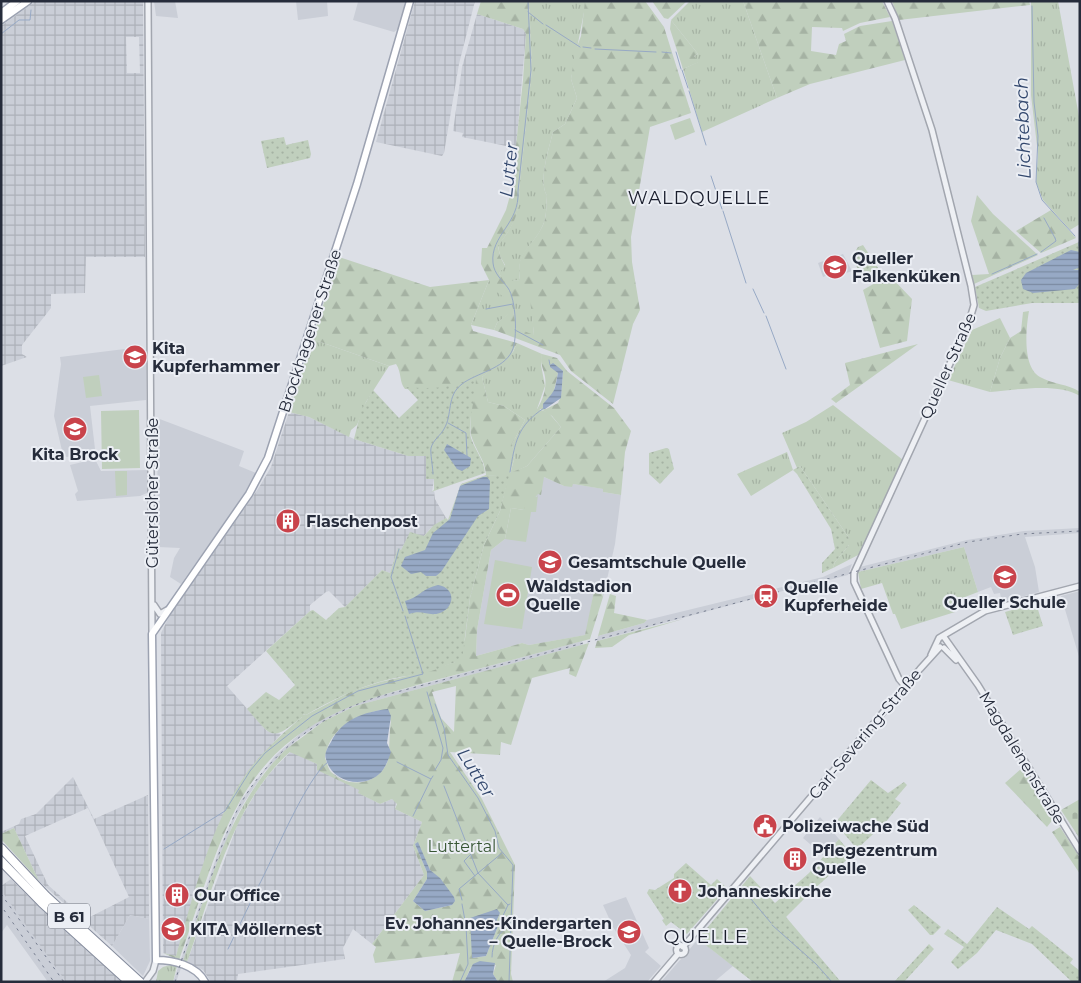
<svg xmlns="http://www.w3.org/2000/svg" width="1081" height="983" font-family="Montserrat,sans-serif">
	<defs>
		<pattern id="industrial-grid" width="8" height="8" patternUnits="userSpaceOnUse" patternTransform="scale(1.25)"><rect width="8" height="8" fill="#caced7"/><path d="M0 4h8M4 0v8" fill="none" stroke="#adb1b9"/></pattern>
		<pattern id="grass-tufts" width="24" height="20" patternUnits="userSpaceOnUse" patternTransform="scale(1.25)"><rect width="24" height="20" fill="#c0cfbd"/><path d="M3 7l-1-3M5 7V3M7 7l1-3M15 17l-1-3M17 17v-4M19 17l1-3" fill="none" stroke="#a5b2a3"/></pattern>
		<pattern id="forest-firs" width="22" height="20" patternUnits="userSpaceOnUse" patternTransform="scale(1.25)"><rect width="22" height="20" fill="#c0cfbd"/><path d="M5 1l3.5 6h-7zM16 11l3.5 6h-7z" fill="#a5b2a3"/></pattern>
		<pattern id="cemetery-stones" width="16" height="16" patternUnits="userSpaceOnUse" patternTransform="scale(1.25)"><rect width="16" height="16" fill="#c0cfbd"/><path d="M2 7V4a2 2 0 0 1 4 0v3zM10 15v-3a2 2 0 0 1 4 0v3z" fill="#a5b2a3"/></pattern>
		<pattern id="park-dots" width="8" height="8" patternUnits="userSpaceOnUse" patternTransform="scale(1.25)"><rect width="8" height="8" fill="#c0cfbd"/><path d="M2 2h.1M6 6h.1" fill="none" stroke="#a5b2a3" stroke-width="1.8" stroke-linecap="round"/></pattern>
		<pattern id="water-rules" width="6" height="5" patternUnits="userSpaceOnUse" patternTransform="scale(1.25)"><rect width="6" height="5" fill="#97a9c5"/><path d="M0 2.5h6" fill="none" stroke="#7b8aa1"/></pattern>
	</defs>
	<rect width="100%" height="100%" fill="#dcdfe6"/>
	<!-- built -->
	<path fill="#caced7" d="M 154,1 L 175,1 L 178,18 L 156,16 Z
		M 296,1 L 327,1 L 328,16 L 298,20 Z
		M 355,1 L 406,1 L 398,29 L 394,32 L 353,20 L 358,2 Z
		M 843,254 L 852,271 L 838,276 L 836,272 L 823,277 L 818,263 Z
		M 141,347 L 146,352 L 146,400 L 90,406 L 95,449 L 67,457 L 63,455 L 54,416 L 61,364 L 60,357 Z
		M 157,418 L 244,451 L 239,466 L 256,473 L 240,501 L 181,584 L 170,577 L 174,558 L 180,548 L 158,547 Z
		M 95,459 L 101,471 L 147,470 L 147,493 L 140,496 L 77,501 L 75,494 L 78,491 L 70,465 Z
		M 544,477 L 564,486 L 573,484 L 604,489 L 603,492 L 621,495 L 615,544 L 603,597 L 603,593 L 595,586 L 586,635 L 529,645 L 522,643 L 476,656 L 477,630 L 491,550 L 505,539 Z
		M 1080,528 L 1080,533 L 1025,537 L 1035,567 L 1039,592 L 1002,602 L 1000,593 L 994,594 L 991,587 L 978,592 L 964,547 L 858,572 L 860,567 L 967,540 L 1024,531 Z
		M 852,564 L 848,575 L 795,589 L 794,588 L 597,641 L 598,636 L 644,623 L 647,620 L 823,577 Z
		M 1080,591 L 1080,660 L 1061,596 Z
		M 582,641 L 583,645 L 355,706 L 324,721 L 298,739 L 265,771 L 245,801 L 234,821 L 176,982 L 173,982 L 220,847 L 241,800 L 275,756 L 305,729 L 339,710 L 375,697 Z
		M 820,817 L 839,839 L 824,856 L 803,838 Z
		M 1,890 L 14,907 L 66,982 L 48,982 L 7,925 L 1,933 Z
		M 626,897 L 649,948 L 645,952 L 661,966 L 647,982 L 603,982 L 625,968 L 631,955 L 613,927 L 603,905 Z
		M 130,915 L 149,919 L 150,961 L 143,976 L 112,946 Z
		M 698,939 L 733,966 L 714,982 L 661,982 L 680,960 L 687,955 L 689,950 Z"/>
	<!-- industrial -->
	<path fill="url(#industrial-grid)" fill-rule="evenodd" d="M 36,1 L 143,1 L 145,257 L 86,257 L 85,293 L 51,294 L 51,308 L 22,345 L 22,354 L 27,357 L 1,366 L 1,26 ZM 126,37 L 139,37 L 140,73 L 127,73 Z
		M 415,1 L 475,1 L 459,64 L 444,153 L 442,156 L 376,142 Z
		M 477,14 L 523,29 L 526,34 L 516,148 L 462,137 L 463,133 L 453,131 L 462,67 Z
		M 289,412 L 309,417 L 354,439 L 408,456 L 426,456 L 426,478 L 434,479 L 432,492 L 434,491 L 435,499 L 446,518 L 430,529 L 424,536 L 407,539 L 401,550 L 398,549 L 390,573 L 382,570 L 345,607 L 329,591 L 326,592 L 310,605 L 310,611 L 227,686 L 267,731 L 281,734 L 267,750 L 209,848 L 176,956 L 163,953 L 161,633 L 170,615 L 258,489 L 271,467 Z
		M 291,751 L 317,764 L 360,790 L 359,793 L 380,804 L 392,799 L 396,802 L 395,809 L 422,822 L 413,846 L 424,875 L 372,944 L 353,929 L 343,948 L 345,959 L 238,974 L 237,980 L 211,982 L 203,970 L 187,962 L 238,823 L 258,789 L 271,772 Z
		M 73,777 L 94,819 L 148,795 L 149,919 L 130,915 L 112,946 L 39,881 L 14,828 L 1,834 L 1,832 L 19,824 L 21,819 L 36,814 ZM 88,808 L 129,897 L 86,919 L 48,885 L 25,836 Z
		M 11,879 L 38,906 L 122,982 L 66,982 L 1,890 L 1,886 Z"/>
	<!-- grass -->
	<path fill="url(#grass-tufts)" d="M 529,1 L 585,1 L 585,7 L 571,79 L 577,98 L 565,124 L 553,132 C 549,148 538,182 547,196 C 546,206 547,218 542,227 C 533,247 515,252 520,280 L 504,282 L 499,273 L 505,265 L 500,256 L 498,245 C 511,230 521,211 519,190 L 532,69 Z
		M 690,1 L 743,1 L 777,98 L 702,132 L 683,69 L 698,62 L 694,56 L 698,54 L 671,20 Z
		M 1031,1 L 1058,1 L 1080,122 L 1080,224 L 1070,230 L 1043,200 L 1036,182 L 1038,154 L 1031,95 Z
		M 489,280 L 531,299 L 534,336 L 515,328 L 513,311 L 497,323 L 494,330 L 471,325 Z
		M 1000,318 L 1010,338 L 1000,358 L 990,392 L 948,380 L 972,330 Z
		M 312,339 L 389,366 L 366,402 L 357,425 L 351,430 L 349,437 L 309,417 L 289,412 Z
		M 517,343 L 542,354 L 541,365 L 545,386 L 537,409 L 548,412 L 561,427 L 527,466 L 510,474 L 515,456 L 512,444 L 525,420 L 504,406 L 488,402 L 482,377 L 513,352 Z
		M 833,405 L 903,460 L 860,554 L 833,568 L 835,562 L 849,545 L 849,538 L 800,466 L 797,468 L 782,433 L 806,422 Z
		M 787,452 L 793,470 L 751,496 L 737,474 Z
		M 964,547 L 978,592 L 952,602 L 955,612 L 901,629 L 895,614 L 893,614 L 882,583 L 861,589 L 858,572 Z
		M 285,750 L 291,751 C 233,802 212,892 187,962 L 183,961 C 209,888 228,806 285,750 Z
		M 170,965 L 177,966 L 173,982 L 156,982 L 158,971 L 163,967 Z"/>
	<!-- forest -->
	<path fill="url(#forest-firs)" fill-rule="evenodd" d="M 481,1 L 529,1 L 532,69 L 519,190 C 521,213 512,228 498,246 L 500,256 L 505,266 L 499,273 L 504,281 L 520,280 C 515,251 531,249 542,227 C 547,218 546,206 547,196 C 538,182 549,148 553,132 L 565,124 L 577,98 L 571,79 L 575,52 L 581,36 L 585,1 L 645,1 L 664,27 L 691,113 L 650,127 L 631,237 L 632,262 L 640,310 L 633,324 L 613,404 L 571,371 L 560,355 L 494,330 L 497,323 L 513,310 L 516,328 L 534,335 L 530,299 L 513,304 L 493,289 L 489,280 L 471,325 L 473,331 L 517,343 L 510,357 L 482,377 L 488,402 L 504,406 L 525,420 L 512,444 L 515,456 L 510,473 L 527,466 L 561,427 L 552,416 L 541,409 L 535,412 C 542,403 547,389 545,377 C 544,369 539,363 542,354 L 557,358 L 567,371 L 614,408 L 631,431 L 625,452 L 621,495 L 603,492 L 603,489 L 573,484 L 572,487 L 564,486 L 544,477 L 541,495 L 538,494 L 524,510 L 511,508 L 505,539 L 491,550 L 477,630 L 476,656 L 522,643 L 529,645 L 585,635 L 595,586 L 601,589 L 603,597 L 590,639 C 544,651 498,664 451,676 C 365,699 288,716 240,801 C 213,850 198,908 179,960 L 163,953 L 176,956 C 194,893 210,825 248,771 C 263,751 283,733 302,717 L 302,714 L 306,715 L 352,691 L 380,682 L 425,672 L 455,662 L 465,639 L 470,598 L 484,545 L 500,511 L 508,477 L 486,475 C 485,459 475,450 471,435 C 469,431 473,387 473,377 L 461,384 L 434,390 L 405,389 C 399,382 402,373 396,364 L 389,366 L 312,339 L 339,257 L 430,287 L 489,280 L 481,264 L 482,248 L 487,248 L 506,210 L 511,192 L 523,80 L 526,34 L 523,29 L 477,14 ZM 550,365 L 563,371 L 561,396 L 558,403 L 546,409 L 543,409 L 545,402 L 553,395 L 558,373 Z
		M 652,1 L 687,1 L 668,19 L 664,18 Z
		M 743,1 L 882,1 L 890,17 L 860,23 L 843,31 L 842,28 L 812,27 L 811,51 L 836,55 L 839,44 L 846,41 L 844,34 L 860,26 L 892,21 L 905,60 L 810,84 L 777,98 Z
		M 892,1 L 1029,1 L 1030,5 L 899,20 Z
		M 671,20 L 698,54 L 694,56 L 699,62 L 683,69 L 670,29 Z
		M 977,195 L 993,214 L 1038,255 L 974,284 L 972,275 L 989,274 L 971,221 Z
		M 1051,210 L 1076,238 L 1041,253 L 1016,231 Z
		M 889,275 L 912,299 L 907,341 L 880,348 L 863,290 Z
		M 1029,311 C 1026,328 1022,367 1040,377 C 1052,384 1068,384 1080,392 L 1080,396 C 1058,382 1015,390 990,392 L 1000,358 L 1010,338 L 1021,331 L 1023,312 Z
		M 918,344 L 836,403 L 831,399 L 850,385 L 845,363 Z
		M 610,594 L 616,596 L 614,613 L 647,620 L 644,623 L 598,636 Z
		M 683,619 L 629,635 L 612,647 L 595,648 L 597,641 Z
		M 589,643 L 576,677 L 569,674 L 570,668 L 532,678 L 511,745 L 501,742 L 500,755 L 450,752 L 482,799 L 515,865 L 511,974 L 513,982 L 498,982 L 493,974 L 496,965 L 471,967 L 464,982 L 452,982 L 460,953 L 375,963 L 373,955 L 376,947 L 372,944 L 424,875 L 413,846 L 422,822 L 395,809 L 397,804 L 392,799 L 380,804 L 358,793 L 359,790 L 317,770 L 317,764 L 285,750 L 324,721 L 355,706 ZM 456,686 L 454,732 L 441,718 L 432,692 ZM 380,710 L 391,721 C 389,732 390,756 387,763 C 377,785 348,789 331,772 C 328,769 327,762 325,758 C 329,729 354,716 380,710 ZM 417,843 L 430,870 L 454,897 L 452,905 L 425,911 L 413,901 L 427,879 L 427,872 L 415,844 ZM 500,913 L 496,922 L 498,926 L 486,956 L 473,958 L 472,927 Z
		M 1022,768 L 1032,778 L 1054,818 L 1047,827 L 1005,783 Z
		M 1060,827 L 1080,858 L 1080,874 L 1052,832 Z
		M 14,828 L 39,881 L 1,839 L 1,834 Z"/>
	<!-- cemetery -->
	<path fill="url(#cemetery-stones)" d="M 1080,799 L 1080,839 L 1061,810 Z"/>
	<!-- park -->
	<path fill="url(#park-dots)" d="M 284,137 L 286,145 L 308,140 L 311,154 L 310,158 L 267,168 L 261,141 Z
		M 1079,242 L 1080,303 L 1032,303 L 986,311 L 979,308 L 975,287 Z
		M 863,245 L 880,271 L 865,280 L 855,264 L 853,255 L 858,247 Z
		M 473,377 L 476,377 C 476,397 469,415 470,433 C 471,445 484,458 485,473 L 431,492 L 434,490 L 434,479 L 426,479 L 426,456 L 408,456 L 354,439 L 361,411 L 373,390 L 399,418 L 418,400 L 406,387 C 431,389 451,389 473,377 Z
		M 666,448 L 669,449 L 674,469 L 660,484 L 649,474 L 649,453 Z
		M 800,466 L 849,538 L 849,545 L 835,562 L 833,568 L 822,573 L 822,563 L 835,549 L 831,529 L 797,474 L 793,470 Z
		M 486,475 L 509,476 L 500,511 L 484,545 L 470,598 L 462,660 C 446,664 430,674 414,675 C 376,679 340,695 306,715 L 303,714 L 302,717 C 271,742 273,738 247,709 L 266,692 L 279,700 L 295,685 L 266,651 L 310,611 L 313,610 L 326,620 L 339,608 L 345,607 L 382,570 L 390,573 L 398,548 L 401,550 L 410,532 L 424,536 L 434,525 L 446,518 L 448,520 L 461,484 Z
		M 1036,603 L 1043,626 L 1013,635 L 1005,612 Z
		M 871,780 L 888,793 L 904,782 L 907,785 L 895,799 L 901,803 L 885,823 L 857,849 L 835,823 Z
		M 839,839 L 852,855 L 813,890 L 786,917 L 841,982 L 753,982 L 698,939 L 750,876 L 775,903 L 809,873 Z
		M 686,863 L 711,885 L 717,879 L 727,888 L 687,934 L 671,922 L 666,926 L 662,920 L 664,919 L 647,893 L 649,889 L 655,890 L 674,878 L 674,874 Z
		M 914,905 L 941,927 L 933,935 L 930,935 L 908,910 Z
		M 997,907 L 1029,929 L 1032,926 L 1073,959 L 1070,963 L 1080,971 L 1080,982 L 1072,982 L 1032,944 L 996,930 L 977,953 L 958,969 L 951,962 L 964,947 L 944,934 L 948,929 L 967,944 Z
		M 929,944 L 934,949 L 904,982 L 894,982 Z"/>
	<!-- pitch -->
	<path fill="#c0cfbd" d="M 690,118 L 695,132 L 675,140 L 670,125 Z
		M 99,375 L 102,396 L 86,398 L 83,377 Z
		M 139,410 L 140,468 L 102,469 L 101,411 Z
		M 115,471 L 127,471 L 127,495 L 116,496 Z
		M 538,494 L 536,512 L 531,512 L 526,542 L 505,539 L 511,508 L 524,510 L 527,495 L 537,497 Z
		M 495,560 L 532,567 L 522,629 L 484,624 Z"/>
	<!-- water -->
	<path fill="url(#water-rules)" d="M 1071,250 L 1080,252 L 1080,267 L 1073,270 L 1080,270 L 1080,283 L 1075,289 L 1033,293 L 1023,289 L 1021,280 L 1026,273 Z
		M 553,363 L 563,371 L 561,398 L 545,409 L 543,409 L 543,404 C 556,389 554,393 558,373 L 550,367 L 550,365 Z
		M 447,444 L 471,458 L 470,466 L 462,471 L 457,469 L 444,450 Z
		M 483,477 L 487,477 L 490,481 L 489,509 L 478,516 L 441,572 L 436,576 L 426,576 L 421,572 L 411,574 L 401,566 L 405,557 L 425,550 L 433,533 L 450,519 L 460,486 Z
		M 438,585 C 456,588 455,607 440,613 C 428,617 423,609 409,614 L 405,601 C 418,598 423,588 438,585 Z
		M 388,709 L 391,716 L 387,743 L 391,752 C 388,760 385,770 378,775 C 361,789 331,781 326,759 C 324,753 328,747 331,742 C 342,719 364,712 388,709 Z
		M 418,842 L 430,870 L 440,878 L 454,897 L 455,901 L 452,905 L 425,911 L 413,901 L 427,879 L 427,872 L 415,844 Z
		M 497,909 L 500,913 L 496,922 L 498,926 L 486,956 L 472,958 L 470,918 Z
		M 480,961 L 495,963 L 493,974 L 498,982 L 464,982 L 473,964 Z"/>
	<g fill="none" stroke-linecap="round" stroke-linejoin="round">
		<!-- stream -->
		<path stroke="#97a9c5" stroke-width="1" d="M 1032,6 L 1034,102 L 1038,136 L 1036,182 L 1042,200 L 1075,236
			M 528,12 L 543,24
			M 546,25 L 580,47
			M 1,34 L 19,20 L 30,20 L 31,10
			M 583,47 L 591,48
			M 595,49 L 656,52
			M 662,52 L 671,53
			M 676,52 L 681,69
			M 682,70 L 688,88
			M 689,91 L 706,145
			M 711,176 L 722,209
			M 723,211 L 746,283
			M 1044,218 L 1055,238
			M 1079,242 L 1079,246
			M 1041,252 L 1056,241 L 1055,238
			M 992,274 L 1037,254
			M 753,289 L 764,313
			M 486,309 L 513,304
			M 766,316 L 786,369
			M 515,330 L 543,345
			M 549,360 L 550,365
			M 448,423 L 466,433 L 467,456
			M 510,472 C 515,442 517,426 544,408
			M 433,474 C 433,468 430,452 431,448 C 433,440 441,435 444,429 C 453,414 446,396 462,384 C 476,373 504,369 512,351 C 518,339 516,299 508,288 C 503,281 494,274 493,263 C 490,235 520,224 518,191 L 531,70 L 528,1
			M 399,549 L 391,577 L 403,611
			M 427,692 L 443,748 L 441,760 L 435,770
			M 435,704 L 444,728 L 448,755 L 478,798 L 495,831 L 499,848 L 513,865 L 509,982
			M 397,762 L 431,779 L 433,776
			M 444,786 L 478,873 L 508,905 L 510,904
			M 413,816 L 431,779
			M 164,849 L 225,811 L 250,771 L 265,753 L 312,716 L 358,691 L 423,674 L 405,616
			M 471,854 L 464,861 L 475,876
			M 258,887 C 272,861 307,776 328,762
			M 736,898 L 745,896 L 751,899 L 771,923
			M 462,900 L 459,889 L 502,853
			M 772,925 L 816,964 L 832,982
			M 501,930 L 500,922 L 508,905
			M 228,949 L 256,891
			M 492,957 C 492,944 499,930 511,925
			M 460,982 L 468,964 L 466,926 L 462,904"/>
		<defs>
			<path id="minor" d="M 148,1 L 152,634
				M 887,1 L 895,18 L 932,130 L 971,286 L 974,305 L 969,322 L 854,573 L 854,582 L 899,679 L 905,686
				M 154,605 L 160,614 L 167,610
				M 944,637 L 978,685 L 1080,851
				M 944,648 L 956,660
				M 931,655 L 939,638 L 985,611 L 1080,586
				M676.5 950a4.5 4.5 0 1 1 9 0a4.5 4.5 0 1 1-9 0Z
				M 683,947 L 920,669 L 940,647
				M 145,982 L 153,971 L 156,960
				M 654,982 L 678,954"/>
			<path id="major" d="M 1,13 L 17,1
				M 1,20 L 28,1
				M 205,982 C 196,965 173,960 156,960 L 152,634 L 249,494 L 268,458 L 357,184 L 410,1"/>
			<path id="highway" d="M 1,848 L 46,896 L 140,982
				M 1,861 L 42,903 L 129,982"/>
		</defs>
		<!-- minor casing -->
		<use href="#minor" stroke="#a2a6af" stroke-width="8"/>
		<!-- major casing -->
		<use href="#major" stroke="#9ca2b1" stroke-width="9"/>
		<!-- highway casing -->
		<use href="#highway" stroke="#848b9c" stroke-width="10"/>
		<!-- minor -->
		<use href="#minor" stroke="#eef0f4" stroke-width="5"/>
		<!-- major -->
		<use href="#major" stroke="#fff" stroke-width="6"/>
		<!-- highway -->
		<use href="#highway" stroke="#fff" stroke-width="8"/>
		<!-- rail -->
		<path stroke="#767d8f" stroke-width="1" stroke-dasharray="2.5 5" stroke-linecap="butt" d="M 1,894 L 64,982
			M 4,910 L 54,982
			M 175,982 C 184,950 196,919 207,889 C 215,866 222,843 232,821 C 259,761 312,719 374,698 L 968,542 L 1022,534 L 1080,531"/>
	</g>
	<!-- icons -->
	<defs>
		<symbol id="school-disc" viewBox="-11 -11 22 22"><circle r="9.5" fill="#c9434b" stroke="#ebeef4"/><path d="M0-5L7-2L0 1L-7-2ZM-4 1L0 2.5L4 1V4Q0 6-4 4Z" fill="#fff"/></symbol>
		<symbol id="building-disc" viewBox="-11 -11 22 22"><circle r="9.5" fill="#c9434b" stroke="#ebeef4"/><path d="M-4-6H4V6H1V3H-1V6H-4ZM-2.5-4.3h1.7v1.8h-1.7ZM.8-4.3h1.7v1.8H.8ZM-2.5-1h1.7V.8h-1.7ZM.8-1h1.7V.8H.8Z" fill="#fff"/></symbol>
		<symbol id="stadium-disc" viewBox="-11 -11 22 22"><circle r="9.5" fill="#c9434b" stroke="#ebeef4"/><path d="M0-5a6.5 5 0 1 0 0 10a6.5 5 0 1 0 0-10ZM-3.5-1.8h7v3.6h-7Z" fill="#fff"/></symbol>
		<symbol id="station-disc" viewBox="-11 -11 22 22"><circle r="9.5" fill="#c9434b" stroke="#ebeef4"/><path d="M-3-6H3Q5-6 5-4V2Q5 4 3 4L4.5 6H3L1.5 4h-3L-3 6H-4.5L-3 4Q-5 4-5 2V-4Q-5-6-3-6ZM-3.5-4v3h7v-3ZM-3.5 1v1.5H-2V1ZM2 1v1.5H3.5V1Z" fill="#fff"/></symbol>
		<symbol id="civic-disc" viewBox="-11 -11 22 22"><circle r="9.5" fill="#c9434b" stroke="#ebeef4"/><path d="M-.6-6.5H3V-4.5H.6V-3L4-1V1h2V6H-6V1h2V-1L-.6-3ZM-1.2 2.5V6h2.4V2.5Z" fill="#fff"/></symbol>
		<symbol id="church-disc" viewBox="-11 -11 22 22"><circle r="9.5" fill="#c9434b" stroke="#ebeef4"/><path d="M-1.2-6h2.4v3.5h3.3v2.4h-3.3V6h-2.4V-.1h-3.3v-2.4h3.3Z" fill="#fff"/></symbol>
	</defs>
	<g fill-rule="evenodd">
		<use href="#school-disc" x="821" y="253" width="28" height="28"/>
		<use href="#school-disc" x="121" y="343" width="28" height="28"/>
		<use href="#school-disc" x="61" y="415" width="28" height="28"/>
		<use href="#building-disc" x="274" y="507" width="28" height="28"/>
		<use href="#school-disc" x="536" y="548" width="28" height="28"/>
		<use href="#school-disc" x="991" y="563" width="28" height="28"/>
		<use href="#stadium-disc" x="494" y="581" width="28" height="28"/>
		<use href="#station-disc" x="752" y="582" width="28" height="28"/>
		<use href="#civic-disc" x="751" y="812" width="28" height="28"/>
		<use href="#building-disc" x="781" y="845" width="28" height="28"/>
		<use href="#church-disc" x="666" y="877" width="28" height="28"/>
		<use href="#building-disc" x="163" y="881" width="28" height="28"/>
		<use href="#school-disc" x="159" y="915" width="28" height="28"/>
		<use href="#school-disc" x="615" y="918" width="28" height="28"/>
	</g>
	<g text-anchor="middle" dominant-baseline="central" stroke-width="4" stroke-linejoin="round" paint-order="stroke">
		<!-- shield labels -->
		<rect fill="#ebeef4" stroke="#616672" stroke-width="1" x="48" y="903.5" width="42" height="25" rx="4"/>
		<g font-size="15" font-weight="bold" fill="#262c3b">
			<text x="69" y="916">B 61</text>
		</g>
		<!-- poi labels -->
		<g font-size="16" font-weight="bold" fill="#262c3b" stroke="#ebeef4" text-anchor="start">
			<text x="852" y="258">Queller<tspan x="852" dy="18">Falkenküken</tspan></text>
			<text x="152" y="348">Kita<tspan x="152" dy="18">Kupferhammer</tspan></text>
			<text x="75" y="454" text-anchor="middle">Kita Brock</text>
			<text x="306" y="521">Flaschenpost</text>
			<text x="568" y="562">Gesamtschule Quelle</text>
			<text x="526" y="586">Waldstadion<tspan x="526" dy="18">Quelle</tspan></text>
			<text x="784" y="587">Quelle<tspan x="784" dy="18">Kupferheide</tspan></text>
			<text x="1005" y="602" text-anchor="middle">Queller Schule</text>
			<text x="782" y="826">Polizeiwache Süd</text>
			<text x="812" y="850">Pflegezentrum<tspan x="812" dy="18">Quelle</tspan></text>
			<text x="698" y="891">Johanneskirche</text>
			<text x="194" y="895">Our Office</text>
			<text x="612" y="923" text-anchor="end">Ev. Johannes-Kindergarten<tspan x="612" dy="18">– Quelle-Brock</tspan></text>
			<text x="190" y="929">KITA Möllernest</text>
		</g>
		<!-- street labels -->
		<g font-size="16" fill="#262c3b" stroke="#ebeef4">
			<text transform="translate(310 331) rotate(-72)">Brockhagener Straße</text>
			<text transform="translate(948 366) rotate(-66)">Queller Straße</text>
			<text transform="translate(152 493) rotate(-90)">Gütersloher Straße</text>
			<text transform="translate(865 734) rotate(-50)">Carl-Severing-Straße</text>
			<text transform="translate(1022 758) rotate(59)">Magdalenenstraße</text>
		</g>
		<!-- park labels -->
		<g font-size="16" fill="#375634" stroke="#ebeef4">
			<text x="462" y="846">Luttertal</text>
		</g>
		<!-- water labels -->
		<g font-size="18" font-style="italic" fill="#32476d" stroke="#ebeef4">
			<text transform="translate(1023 128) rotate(-92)">Lichtebach</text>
			<text transform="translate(509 170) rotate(-84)">Lutter</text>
			<text transform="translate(476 773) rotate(58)">Lutter</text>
		</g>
		<!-- neighbourhood labels -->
		<g font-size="18" letter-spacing="1" fill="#191d2c" stroke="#ebeef4">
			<text x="699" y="198">WALDQUELLE</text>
		</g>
		<!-- quarter labels -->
		<g font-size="19" letter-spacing="1" fill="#191d2c" stroke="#ebeef4">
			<text x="706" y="936">QUELLE</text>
		</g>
	</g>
	<!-- border -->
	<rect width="1081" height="983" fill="none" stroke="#262c3b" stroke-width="5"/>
</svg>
